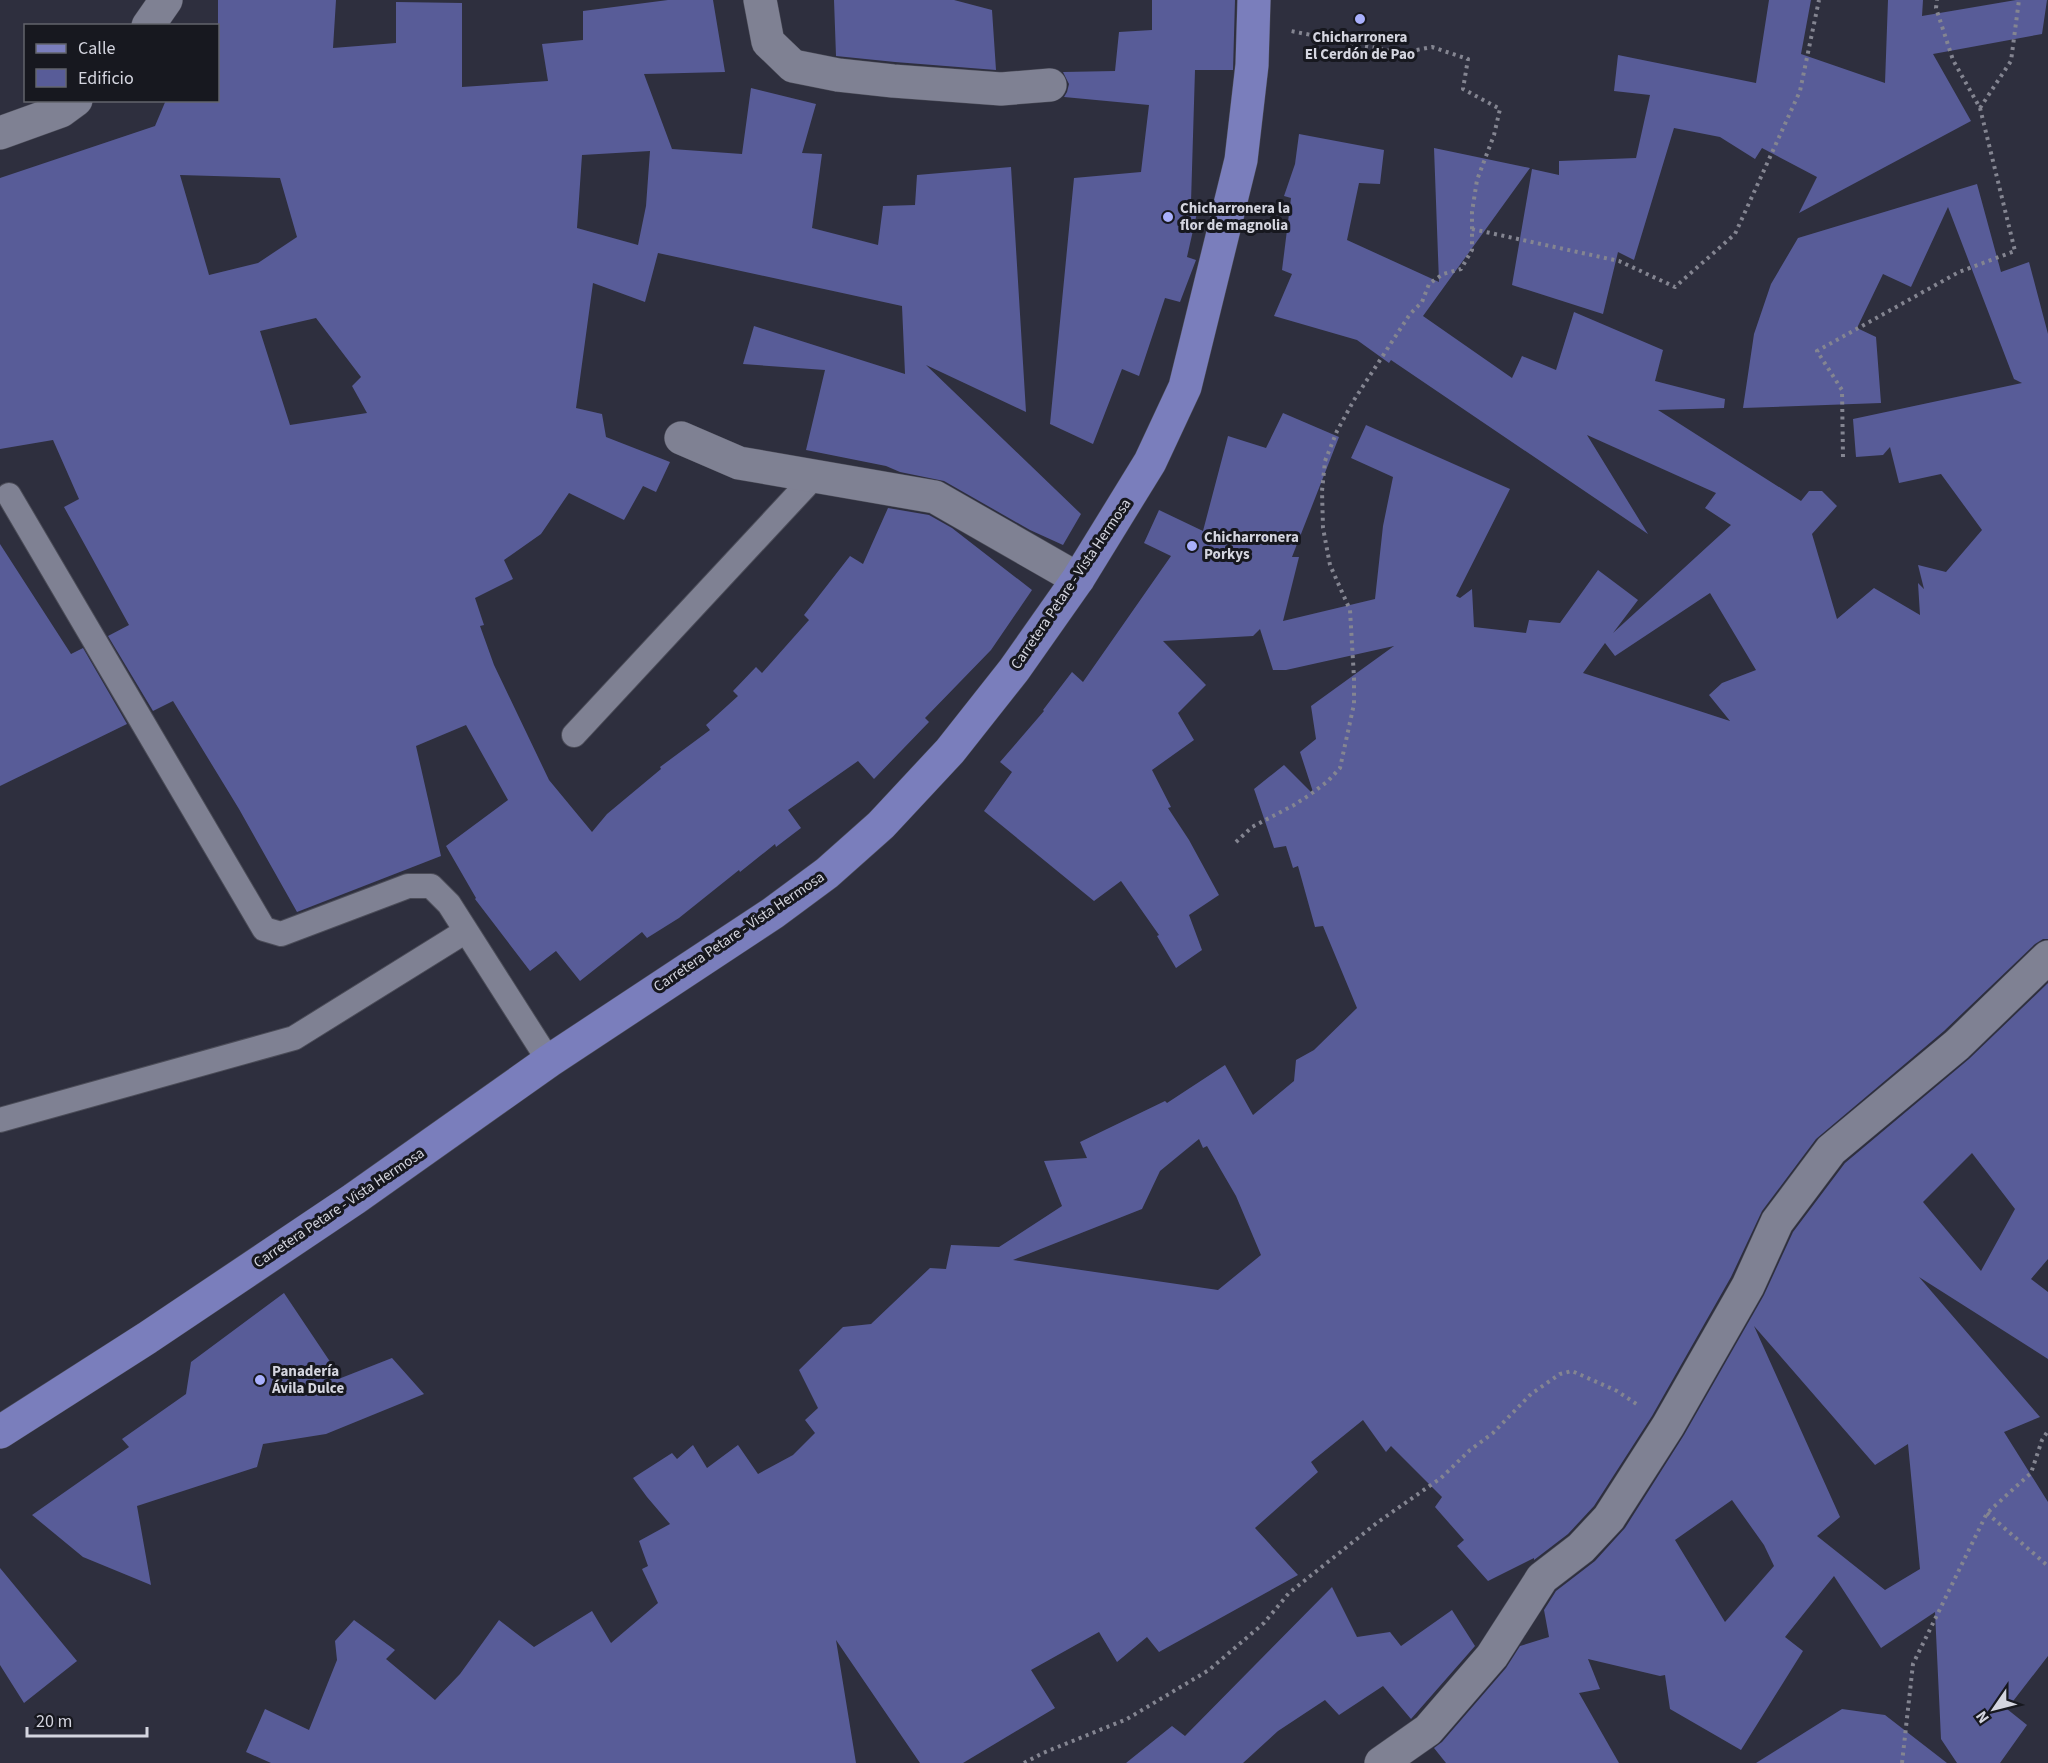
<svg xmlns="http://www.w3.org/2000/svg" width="2048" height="1763" font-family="'Source Sans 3',sans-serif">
	<rect width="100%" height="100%" fill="#2e2f3e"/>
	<!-- building -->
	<path fill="#585c98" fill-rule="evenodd" d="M 218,0 L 336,0 L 333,48 L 396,43 L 396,2 L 462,3 L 462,87 L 548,81 L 542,44 L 583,40 L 583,11 L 668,0 L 713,0 L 725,72 L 644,74 L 672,149 L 742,154 L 751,88 L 816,104 L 802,153 L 822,154 L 812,228 L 878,245 L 883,206 L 915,205 L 917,175 L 1011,167 L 1026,412 L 926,365 L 1081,514 L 1063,545 L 1030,530 L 944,481 L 900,472 L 886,466 L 806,450 L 825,370 L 743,364 L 754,326 L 905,374 L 902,306 L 658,253 L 645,302 L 593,283 L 576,408 L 602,414 L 606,437 L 670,462 L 656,492 L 643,486 L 624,520 L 569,493 L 541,534 L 504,560 L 513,579 L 475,598 L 484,625 L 480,626 L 494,665 L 549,780 L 592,832 L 607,814 L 661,769 L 660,767 L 710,730 L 706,725 L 738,696 L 733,691 L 756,667 L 762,673 L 809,620 L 804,615 L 850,556 L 863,564 L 888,508 L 929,515 L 952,528 L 1032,590 L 991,650 L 925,718 L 929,722 L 874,779 L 858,761 L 788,810 L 801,828 L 776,847 L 775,844 L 740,872 L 739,870 L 679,918 L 647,938 L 642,932 L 580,981 L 556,951 L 530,971 L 475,899 L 476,898 L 446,846 L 508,800 L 466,725 L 416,746 L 441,856 L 297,912 L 239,809 L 173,701 L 153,711 L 108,636 L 129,625 L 64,507 L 79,499 L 53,440 L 0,449 L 0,178 L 155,126 L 166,100 L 218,100 ZM 650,151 L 646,206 L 638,245 L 577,228 L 582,155 ZM 180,175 L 280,178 L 297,237 L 258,263 L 209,275 ZM 316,318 L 361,377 L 352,386 L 367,413 L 290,425 L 260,331 Z
		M 834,0 L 954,0 L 992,10 L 996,70 L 895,62 L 836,56 Z
		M 1152,0 L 1235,0 L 1233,70 L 1195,70 L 1191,202 L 1199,204 L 1187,257 L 1196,260 L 1180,302 L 1165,298 L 1139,376 L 1122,369 L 1093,444 L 1050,424 L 1074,178 L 1141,172 L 1149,105 L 1064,97 L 1067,92 L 1069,84 L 1063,72 L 1115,71 L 1119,32 L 1152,30 Z
		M 1769,0 L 1811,0 L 1801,54 L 1885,83 L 1888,0 L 1923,0 L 1922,16 L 2016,0 L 2047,0 L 2042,34 L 1933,54 L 1971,121 L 1799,213 L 1817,177 L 1762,148 L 1755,159 L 1720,137 L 1674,128 L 1634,260 L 1618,252 L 1603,314 L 1512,285 L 1532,169 L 1559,175 L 1559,161 L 1636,158 L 1650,95 L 1614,91 L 1618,55 L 1756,83 Z
		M 1299,134 L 1384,150 L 1380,184 L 1359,183 L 1347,240 L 1439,282 L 1434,148 L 1530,168 L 1423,316 L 1512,378 L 1522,356 L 1556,370 L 1574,312 L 1663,350 L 1655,381 L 1725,399 L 1724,408 L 1658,410 L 1801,501 L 1809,491 L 1822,491 L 1837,506 L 1812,534 L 1837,619 L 1874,588 L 1920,615 L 1918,583 L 1924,589 L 1918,565 L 1946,572 L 1982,530 L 1941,474 L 1899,483 L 1890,447 L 1883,455 L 1856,457 L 1853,419 L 2022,383 L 2014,379 L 1948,207 L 1911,287 L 1883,274 L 1857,328 L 1876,337 L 1881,403 L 1743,408 L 1754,334 L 1771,284 L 1798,238 L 1977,184 L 2001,272 L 2029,262 L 2048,334 L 2048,939 L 2043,939 L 2035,944 L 1944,1031 L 1816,1139 L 1762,1211 L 1731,1277 L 1652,1416 L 1594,1506 L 1568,1534 L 1534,1560 L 1534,1558 L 1488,1581 L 1457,1546 L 1464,1540 L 1435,1507 L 1442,1497 L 1391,1446 L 1386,1452 L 1363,1420 L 1311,1462 L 1318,1472 L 1255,1528 L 1298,1575 L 1159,1652 L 1147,1637 L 1117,1662 L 1099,1632 L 1031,1670 L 1055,1708 L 963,1763 L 920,1763 L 836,1640 L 856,1763 L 271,1763 L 246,1752 L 265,1709 L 309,1730 L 337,1660 L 335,1641 L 354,1620 L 395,1650 L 386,1659 L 435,1700 L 460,1674 L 499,1620 L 534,1647 L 592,1611 L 611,1643 L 658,1603 L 642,1569 L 648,1566 L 639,1541 L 670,1524 L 647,1497 L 633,1478 L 672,1453 L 677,1459 L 693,1445 L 707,1468 L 738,1445 L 758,1474 L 793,1455 L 815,1433 L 805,1420 L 818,1408 L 799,1370 L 843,1327 L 871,1324 L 930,1268 L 946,1269 L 951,1245 L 999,1247 L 1062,1206 L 1044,1161 L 1087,1158 L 1080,1142 L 1165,1101 L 1167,1103 L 1225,1065 L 1253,1115 L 1294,1081 L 1296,1060 L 1314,1050 L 1357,1008 L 1323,926 L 1315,927 L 1298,866 L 1293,868 L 1286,846 L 1274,848 L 1254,789 L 1284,765 L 1314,795 L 1300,752 L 1316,739 L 1311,706 L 1394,646 L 1286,670 L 1273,670 L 1260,629 L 1253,636 L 1163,641 L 1206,685 L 1178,713 L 1194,740 L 1152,770 L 1171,807 L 1168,808 L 1189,840 L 1219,895 L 1189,915 L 1202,950 L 1176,968 L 1157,936 L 1159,935 L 1121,881 L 1094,901 L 984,811 L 1012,772 L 1000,762 L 1044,711 L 1043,710 L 1072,672 L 1083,682 L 1171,556 L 1144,543 L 1159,510 L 1203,531 L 1228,436 L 1266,448 L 1283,413 L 1339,437 L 1292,557 L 1299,557 L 1283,621 L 1375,599 L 1383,526 L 1393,477 L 1351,458 L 1366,425 L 1510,489 L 1456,596 L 1460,598 L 1472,589 L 1474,627 L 1526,633 L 1529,620 L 1560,623 L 1598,570 L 1638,600 L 1613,633 L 1731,525 L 1705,508 L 1716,493 L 1587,435 L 1648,534 L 1391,360 L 1389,363 L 1357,340 L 1274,316 L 1292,274 L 1282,270 L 1291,198 L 1284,196 L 1295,164 ZM 1710,593 L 1756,670 L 1722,683 L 1709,695 L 1730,721 L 1583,673 L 1605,643 L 1615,656 ZM 1199,1139 L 1203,1148 L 1207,1146 L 1236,1196 L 1261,1255 L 1218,1290 L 1013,1260 L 1142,1209 L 1160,1171 Z
		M 0,544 L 71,654 L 83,648 L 127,724 L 0,786 Z
		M 2048,983 L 2048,1259 L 2031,1279 L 2048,1292 L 2048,1359 L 1919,1277 L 2040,1417 L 2004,1432 L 2048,1502 L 2048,1656 L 2007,1709 L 2027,1725 L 2000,1763 L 1957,1763 L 1941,1739 L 1935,1612 L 1881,1648 L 1834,1576 L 1785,1637 L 1803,1651 L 1741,1750 L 1670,1709 L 1665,1675 L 1660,1676 L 1588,1659 L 1600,1689 L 1579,1693 L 1619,1763 L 1446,1763 L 1434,1748 L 1442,1742 L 1506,1668 L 1520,1646 L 1549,1637 L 1544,1610 L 1556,1591 L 1595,1561 L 1625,1528 L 1684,1435 L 1764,1295 L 1793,1232 L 1845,1163 L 1969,1059 ZM 1972,1153 L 2015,1209 L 1981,1271 L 1923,1202 ZM 1754,1326 L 1875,1465 L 1908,1444 L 1920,1569 L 1885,1590 L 1817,1536 L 1840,1517 ZM 1732,1500 L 1764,1545 L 1774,1566 L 1725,1622 L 1675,1540 Z
		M 284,1293 L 341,1378 L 392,1358 L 424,1394 L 326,1434 L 263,1444 L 257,1467 L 137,1506 L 151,1585 L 83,1557 L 32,1515 L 129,1447 L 122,1439 L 186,1394 L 191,1362 Z
		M 0,1568 L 77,1661 L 24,1703 L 0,1665 Z
		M 1332,1587 L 1357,1637 L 1390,1632 L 1401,1646 L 1452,1610 L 1475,1646 L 1411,1719 L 1383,1686 L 1339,1715 L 1325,1700 L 1278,1731 L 1243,1763 L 1126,1763 L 1172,1726 L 1185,1736 Z
		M 1842,1709 L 1885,1715 L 1947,1763 L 1756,1763 Z"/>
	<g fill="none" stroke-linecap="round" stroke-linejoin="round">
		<defs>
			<path id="service" d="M 9,495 L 264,929 L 281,934 L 408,886 L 431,886 L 449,904 L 549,1061
				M 574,735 L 814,477
				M 0,1120 L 294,1038 L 466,931"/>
			<path id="minor" d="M 760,0 L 768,42 L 793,66 L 838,75 L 893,81 L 1001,89 L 1050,85
				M 148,26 L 166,0
				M 0,133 L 61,111 L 76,100
				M 681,438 L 739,463 L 935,497 L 1078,579
				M 1381,1763 L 1428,1730 L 1492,1656 L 1542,1578 L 1581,1548 L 1609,1518 L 1668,1426 L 1748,1286 L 1777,1222 L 1831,1150 L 1957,1045 L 2048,957"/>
			<path id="primary" d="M 0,1432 L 147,1338 L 354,1199 L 549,1061 L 773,913 L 827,873 L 881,825 L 950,751 L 1014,670 L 1078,579 L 1150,462 L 1185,387 L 1241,160 L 1252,65 L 1254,0"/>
		</defs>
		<!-- service casing -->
		<use href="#service" stroke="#4b4c58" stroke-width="26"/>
		<!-- minor casing -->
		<use href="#minor" stroke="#4b4c58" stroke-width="34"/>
		<!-- primary casing -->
		<use href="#primary" stroke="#4b4c58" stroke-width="34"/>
		<!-- path -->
		<path stroke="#848591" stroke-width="4" stroke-dasharray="3 4.5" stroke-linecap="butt" d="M 1980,108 L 2011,61 L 2019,0
			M 1472,229 L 1619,261 L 1675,287 L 1735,234 L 1800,91 L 1819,0
			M 1843,457 L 1842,390 L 1817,351 L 1959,272 L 2015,251 L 1980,108 L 1953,60 L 1936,8 L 1937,0
			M 1236,842 L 1252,827 L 1294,805 L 1311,794 L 1328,781 L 1340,768 L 1354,704 L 1354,678 L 1350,610 L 1330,565 L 1323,528 L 1322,491 L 1325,461 L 1337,431 L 1354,400 L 1410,314 L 1422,302 L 1429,284 L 1443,274 L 1461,269 L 1472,250 L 1472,212 L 1477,180 L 1494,135 L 1500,109 L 1463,89 L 1468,59 L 1432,47 L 1401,53 L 1291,31
			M 1987,1513 L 2048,1566
			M 1024,1763 L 1043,1753 L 1127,1719 L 1209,1670 L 1264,1623 L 1289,1593 L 1378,1522 L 1441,1478 L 1470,1450 L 1493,1433 L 1531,1394 L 1560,1374 L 1572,1371 L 1617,1391 L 1638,1405
			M 1902,1763 L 1913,1664 L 1987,1513 L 2031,1473 L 2042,1440 L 2048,1431"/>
		<!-- service -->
		<use href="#service" stroke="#7f8193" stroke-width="24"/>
		<!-- minor -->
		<use href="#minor" stroke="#7f8193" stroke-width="33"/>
		<!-- primary -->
		<use href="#primary" stroke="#7a7ebc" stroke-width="33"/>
	</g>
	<!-- markers -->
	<g fill="#a9b0fc" stroke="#17181f" stroke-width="2">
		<circle cx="1360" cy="19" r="6"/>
		<circle cx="1168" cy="217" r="6"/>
		<circle cx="1192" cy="546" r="6"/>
		<circle cx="260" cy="1380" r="6"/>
	</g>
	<g text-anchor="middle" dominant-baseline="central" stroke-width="6" stroke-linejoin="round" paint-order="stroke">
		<!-- poi labels -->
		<g font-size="15" font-weight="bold" fill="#d4d5df" stroke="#17181f" text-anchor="start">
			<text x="1360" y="37" text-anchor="middle">Chicharronera<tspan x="1360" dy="17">El Cerdón de Pao</tspan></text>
			<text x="1180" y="208">Chicharronera la<tspan x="1180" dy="17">flor de magnolia</tspan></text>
			<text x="1204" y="537">Chicharronera<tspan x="1204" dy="17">Porkys</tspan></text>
			<text x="272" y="1371">Panadería<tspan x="272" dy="17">Ávila Dulce</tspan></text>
		</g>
		<!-- street labels -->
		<g font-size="15" fill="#d4d5df" stroke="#17181f">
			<text transform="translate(1071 584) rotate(-56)">Carretera Petare - Vista Hermosa</text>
			<text transform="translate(739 932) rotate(-34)">Carretera Petare - Vista Hermosa</text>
			<text transform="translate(339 1208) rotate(-34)">Carretera Petare - Vista Hermosa</text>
		</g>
	</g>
	<!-- legend -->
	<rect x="24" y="24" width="195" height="78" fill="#17181f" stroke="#63646c" stroke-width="1.5"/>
	<rect x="36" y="44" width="30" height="9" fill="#7a7ebc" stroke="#63646c" stroke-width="1.5"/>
	<text x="78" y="54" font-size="18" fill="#d4d5df">Calle</text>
	<rect x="36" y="69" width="30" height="18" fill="#585c98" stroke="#63646c" stroke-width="1.5"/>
	<text x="78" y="84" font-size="18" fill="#d4d5df">Edificio</text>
	<!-- north arrow -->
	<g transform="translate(1994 1709) rotate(235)" stroke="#17181f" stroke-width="4.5" paint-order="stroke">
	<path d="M0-4.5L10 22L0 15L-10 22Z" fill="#d4d5df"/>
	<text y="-9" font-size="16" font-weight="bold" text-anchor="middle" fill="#d4d5df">N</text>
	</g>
	<!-- scale -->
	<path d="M27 1727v9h120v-9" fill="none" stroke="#d4d5df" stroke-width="3"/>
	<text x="36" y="1727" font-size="18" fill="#d4d5df" stroke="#17181f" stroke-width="4.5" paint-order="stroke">20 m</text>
</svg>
